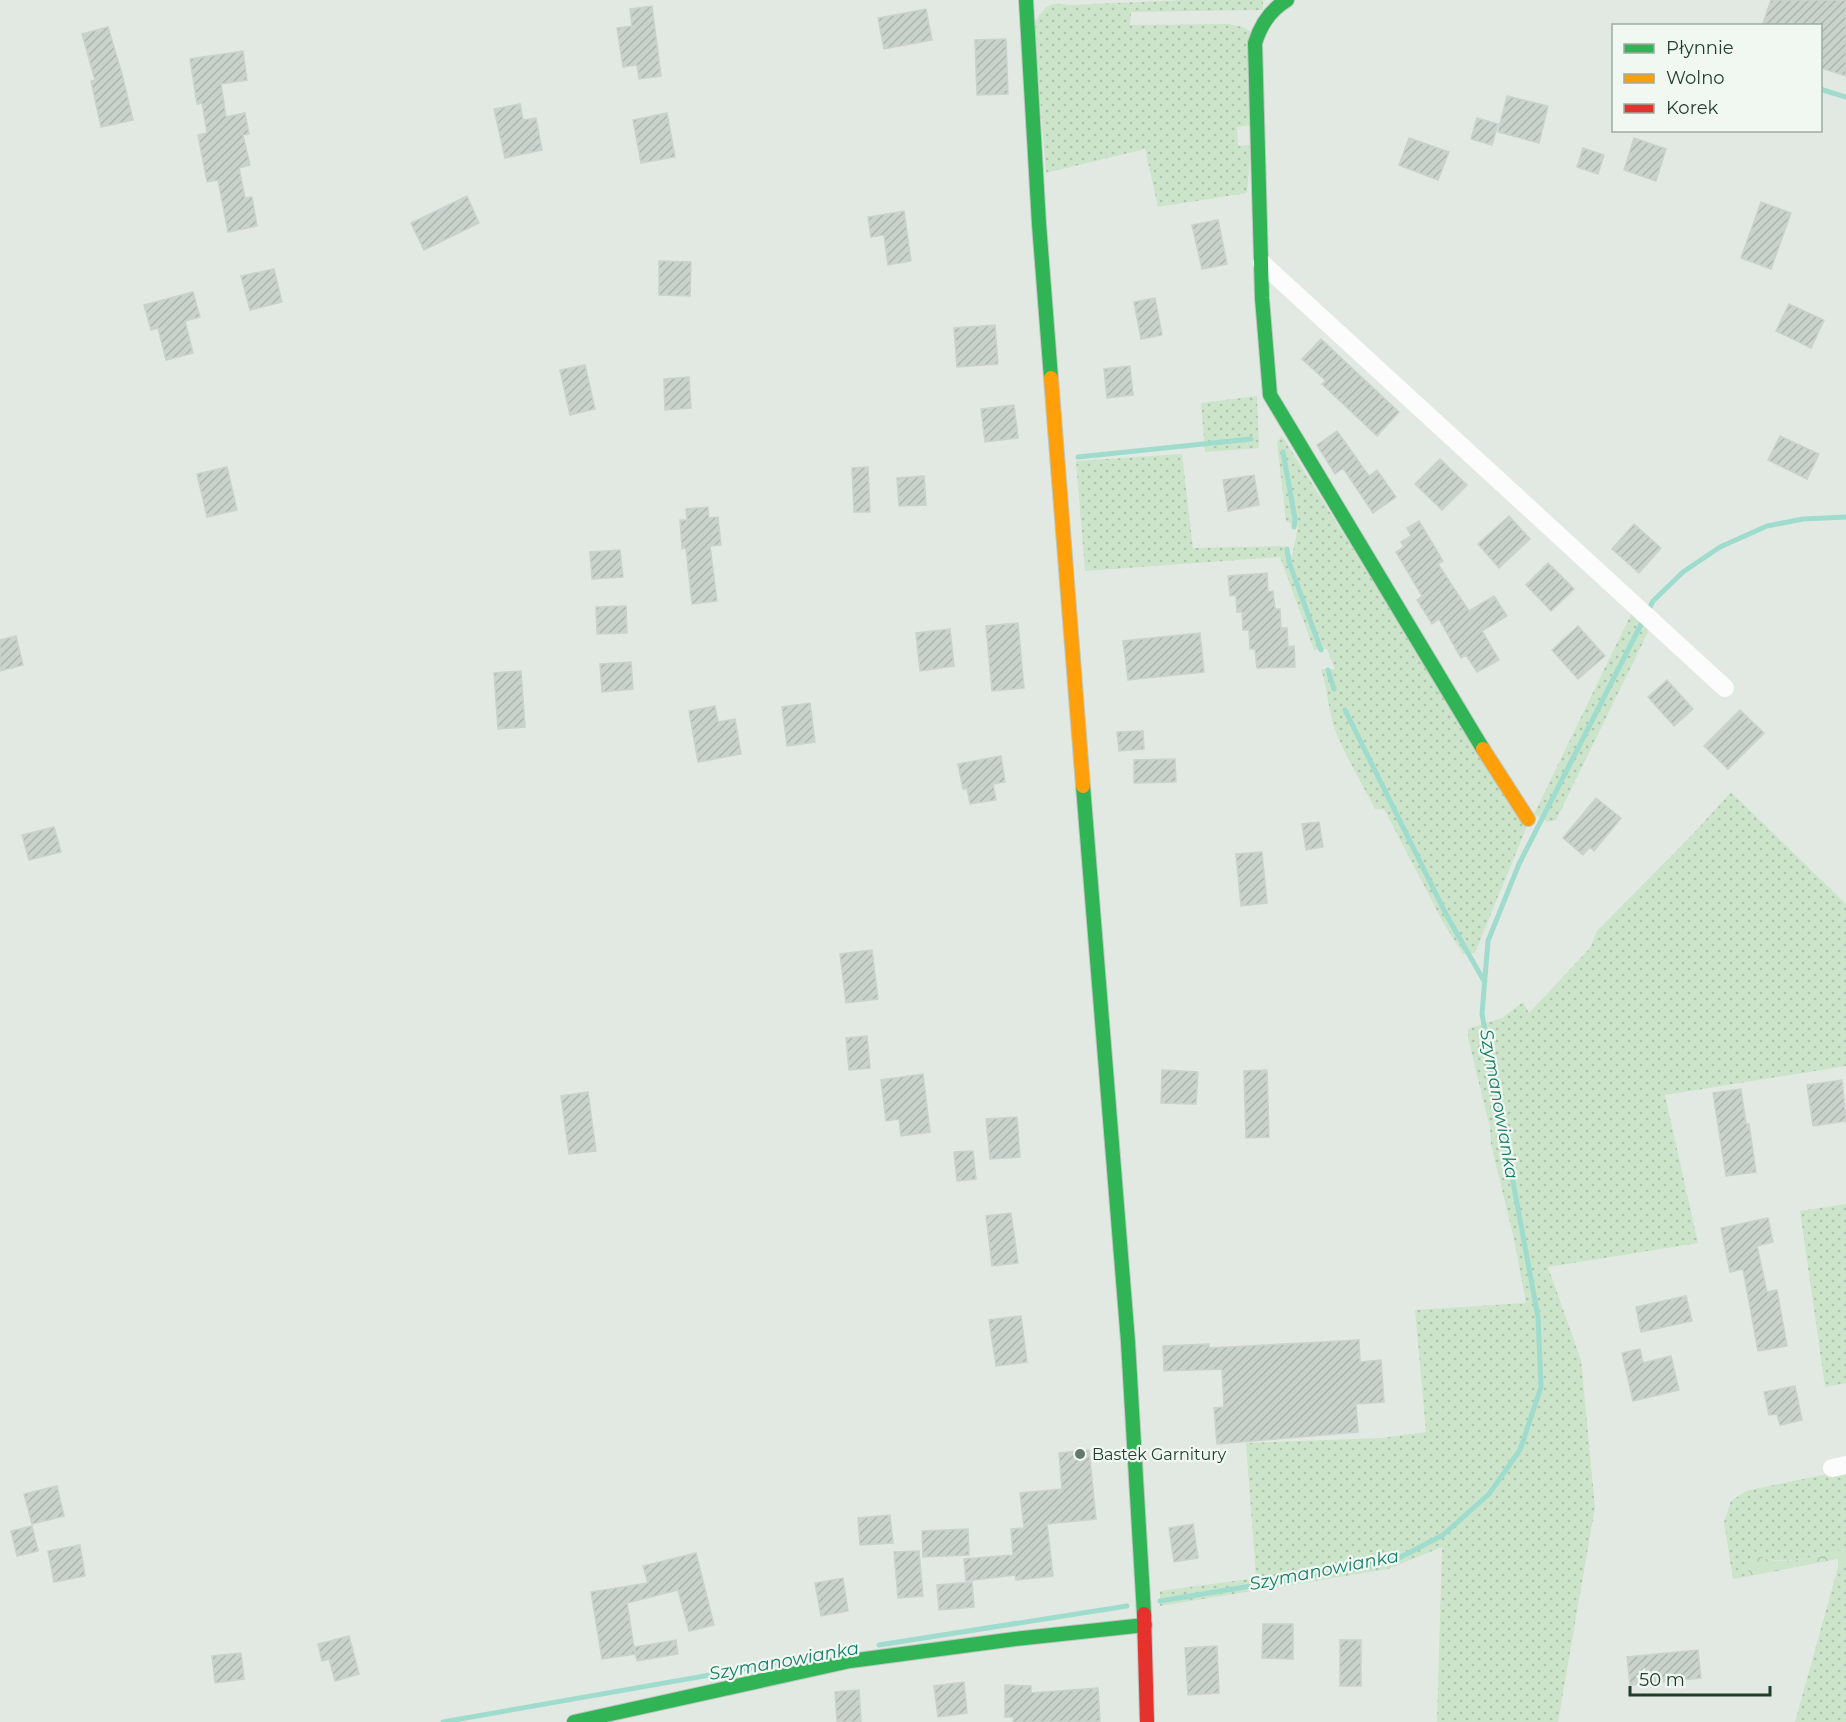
<svg xmlns="http://www.w3.org/2000/svg" width="1846" height="1722" font-family="Montserrat,sans-serif">
	<defs>
		<pattern id="grass-dots" width="8" height="8" patternUnits="userSpaceOnUse" patternTransform="scale(1.5)"><rect width="8" height="8" fill="#cce4ca"/><path d="M2 2h.1M6 6h.1" fill="none" stroke="#afc4ae" stroke-width="1.8" stroke-linecap="round"/></pattern>
		<pattern id="forest-crowns" width="20" height="18" patternUnits="userSpaceOnUse" patternTransform="scale(1.5)"><rect width="20" height="18" fill="#cce4ca"/><path d="M2 6a3 3 0 1 1 6 0M12 15a3 3 0 1 1 6 0" fill="none" stroke="#afc4ae"/></pattern>
		<pattern id="building-hatch" width="6" height="6" patternUnits="userSpaceOnUse" patternTransform="scale(1.5)"><rect width="6" height="6" fill="#cad2cc"/><path d="M-1 1l2-2M0 6l6-6M5 7l2-2" fill="none" stroke="#adb5af"/></pattern>
	</defs>
	<rect width="100%" height="100%" fill="#e2e9e3"/>
	<!-- grass -->
	<path fill="url(#grass-dots)" d="M 1185,0 L 1263,0 L 1263,10 L 1131,12 L 1130,25 L 1228,24 L 1243,27 L 1250,31 L 1251,125 L 1237,127 L 1238,146 L 1251,145 L 1247,193 L 1158,207 L 1145,149 L 1046,173 L 1034,24 C 1044,7 1048,1 1069,5 Z
		M 1257,396 L 1259,448 L 1205,452 L 1201,403 Z
		M 1282,436 L 1527,826 L 1475,953 L 1463,954 L 1444,924 L 1384,809 L 1375,809 C 1361,781 1343,753 1333,724 C 1328,706 1327,687 1321,669 L 1335,669 L 1327,649 L 1314,650 L 1280,557 L 1085,571 L 1076,461 L 1182,454 L 1193,548 L 1284,546 L 1292,556 L 1298,527 L 1286,521 L 1277,442 Z
		M 1632,612 L 1649,630 L 1556,820 L 1548,822 L 1534,814 Z
		M 1731,792 L 1846,904 L 1846,1066 L 1665,1095 L 1698,1243 L 1548,1267 L 1581,1360 L 1595,1507 L 1558,1722 L 1437,1722 L 1442,1547 L 1388,1569 L 1160,1606 L 1160,1591 L 1256,1578 L 1246,1443 L 1381,1438 L 1426,1432 L 1415,1310 L 1526,1303 L 1514,1239 L 1491,1144 L 1490,1128 L 1468,1038 L 1468,1029 L 1502,1018 L 1523,1002 L 1529,1013 L 1590,948 L 1597,931 L 1693,834 Z
		M 1846,1204 L 1846,1383 L 1825,1387 L 1800,1211 Z
		M 1846,1470 L 1846,1549 C 1821,1554 1774,1571 1754,1551 L 1748,1568 L 1750,1576 L 1733,1579 L 1724,1522 L 1731,1501 L 1746,1491 Z
		M 1846,1565 L 1846,1722 L 1795,1722 L 1838,1567 Z"/>
	<!-- forest -->
	<path fill="url(#forest-crowns)" d="M 1846,1549 L 1846,1565 L 1838,1567 L 1838,1559 L 1750,1576 L 1748,1568 L 1754,1551 C 1773,1572 1821,1554 1846,1549 Z"/>
	<g fill="none" stroke-linecap="round" stroke-linejoin="round">
		<!-- stream -->
		<path stroke="#9fdccd" stroke-width="5" d="M 1820,89 L 1846,97
			M 1283,452 L 1295,519 L 1294,527
			M 1078,457 L 1251,439
			M 1287,549 L 1289,562 L 1321,650
			M 1328,670 L 1334,689
			M 1345,710 L 1447,916 L 1484,981
			M 1160,1601 L 1367,1567 L 1399,1558 L 1443,1535 L 1489,1494 L 1520,1450 L 1541,1387 L 1538,1317 L 1482,1014 L 1488,941 L 1519,864 L 1653,601 L 1683,572 L 1720,547 L 1767,526 L 1803,519 L 1846,517
			M 879,1645 L 1127,1606
			M 443,1722 L 778,1663"/>
	</g>
	<!-- building -->
	<path fill="url(#building-hatch)" stroke="#cbd2cc" stroke-width="1.5" d="M 1771,0 L 1846,0 L 1846,76 L 1821,68 L 1821,26 L 1762,26 Z
		M 652,6 L 661,76 L 639,79 L 637,65 L 623,67 L 617,28 L 632,26 L 630,9 Z
		M 926,9 L 932,40 L 884,49 L 878,18 Z
		M 108,27 L 122,74 L 133,120 L 101,127 L 91,81 L 95,80 L 82,34 Z
		M 1006,39 L 1008,94 L 977,95 L 975,40 Z
		M 243,51 L 247,80 L 221,84 L 226,117 L 245,113 L 249,134 L 243,135 L 250,165 L 239,168 L 245,198 L 252,197 L 257,226 L 228,232 L 218,180 L 207,182 L 198,135 L 207,133 L 202,103 L 197,104 L 190,59 Z
		M 1507,96 L 1548,106 L 1539,143 L 1498,132 Z
		M 520,104 L 523,120 L 536,118 L 542,150 L 505,158 L 494,109 Z
		M 667,113 L 675,157 L 641,163 L 633,120 Z
		M 1477,118 L 1498,124 L 1492,145 L 1471,139 Z
		M 1409,138 L 1449,152 L 1438,180 L 1399,165 Z
		M 1634,138 L 1666,149 L 1656,181 L 1624,170 Z
		M 1583,148 L 1604,155 L 1598,174 L 1577,167 Z
		M 467,196 L 479,223 L 424,250 L 411,223 Z
		M 1761,202 L 1791,213 L 1771,269 L 1741,258 Z
		M 904,211 L 911,261 L 888,265 L 884,235 L 871,237 L 868,217 Z
		M 1218,220 L 1227,264 L 1202,269 L 1192,225 Z
		M 659,261 L 691,262 L 690,296 L 659,295 Z
		M 274,269 L 282,302 L 250,310 L 241,276 Z
		M 193,292 L 200,317 L 185,321 L 193,353 L 166,360 L 158,328 L 151,330 L 144,305 Z
		M 1155,298 L 1162,335 L 1141,339 L 1134,302 Z
		M 1789,304 L 1824,320 L 1811,348 L 1776,331 Z
		M 995,325 L 998,364 L 957,367 L 954,328 Z
		M 1321,339 L 1399,412 L 1377,436 L 1322,384 L 1326,381 L 1302,359 Z
		M 585,365 L 595,409 L 570,415 L 560,370 Z
		M 1130,366 L 1133,395 L 1107,398 L 1104,369 Z
		M 689,377 L 691,408 L 665,410 L 664,379 Z
		M 1014,405 L 1018,438 L 985,442 L 981,409 Z
		M 1337,431 L 1369,476 L 1377,470 L 1396,497 L 1373,513 L 1343,468 L 1335,474 L 1317,445 Z
		M 1780,436 L 1819,454 L 1807,479 L 1768,460 Z
		M 1440,459 L 1467,485 L 1442,510 L 1415,484 Z
		M 227,467 L 237,510 L 207,517 L 197,474 Z
		M 868,467 L 870,512 L 854,512 L 852,468 Z
		M 1254,475 L 1259,505 L 1228,511 L 1223,480 Z
		M 924,476 L 926,505 L 899,506 L 897,478 Z
		M 708,507 L 709,518 L 718,517 L 721,545 L 710,546 L 717,601 L 692,604 L 686,548 L 682,549 L 680,520 L 687,520 L 686,509 Z
		M 1509,516 L 1530,539 L 1499,568 L 1478,544 Z
		M 1419,521 L 1443,561 L 1438,564 L 1469,611 L 1494,596 L 1507,616 L 1482,631 L 1499,660 L 1477,672 L 1466,655 L 1461,658 L 1439,619 L 1432,624 L 1417,600 L 1422,596 L 1396,552 L 1404,547 L 1401,542 L 1411,536 L 1407,528 Z
		M 1634,524 L 1661,548 L 1639,573 L 1612,549 Z
		M 620,550 L 623,577 L 592,579 L 590,552 Z
		M 1548,563 L 1574,589 L 1551,611 L 1526,585 Z
		M 1267,573 L 1268,592 L 1273,591 L 1275,609 L 1280,609 L 1281,628 L 1287,628 L 1288,647 L 1294,646 L 1295,667 L 1257,668 L 1255,649 L 1250,649 L 1249,630 L 1243,630 L 1242,612 L 1237,612 L 1236,595 L 1230,596 L 1228,576 Z
		M 626,606 L 627,633 L 597,634 L 596,607 Z
		M 1018,623 L 1024,688 L 992,691 L 986,626 Z
		M 1578,626 L 1605,656 L 1578,679 L 1552,650 Z
		M 950,629 L 954,666 L 920,671 L 916,633 Z
		M 1200,633 L 1204,672 L 1128,680 L 1123,641 Z
		M 16,636 L 23,665 L 0,671 L 0,640 Z
		M 631,662 L 633,689 L 602,692 L 600,664 Z
		M 521,671 L 525,727 L 498,729 L 494,673 Z
		M 1667,680 L 1693,709 L 1674,726 L 1648,697 Z
		M 810,703 L 815,742 L 787,746 L 782,707 Z
		M 715,706 L 718,722 L 735,719 L 741,754 L 698,762 L 689,711 Z
		M 1740,710 L 1764,733 L 1728,769 L 1704,746 Z
		M 1143,731 L 1144,749 L 1119,751 L 1117,732 Z
		M 1001,756 L 1005,782 L 993,784 L 996,800 L 970,804 L 967,788 L 963,789 L 958,764 Z
		M 1175,759 L 1176,782 L 1134,783 L 1134,760 Z
		M 1596,798 L 1621,818 L 1594,851 L 1590,847 L 1583,855 L 1563,838 Z
		M 1319,822 L 1323,847 L 1306,850 L 1302,824 Z
		M 54,827 L 61,852 L 29,860 L 22,835 Z
		M 1262,852 L 1267,903 L 1241,906 L 1236,854 Z
		M 872,950 L 878,999 L 846,1003 L 840,954 Z
		M 867,1036 L 870,1068 L 849,1070 L 846,1038 Z
		M 1162,1070 L 1198,1072 L 1196,1104 L 1161,1103 Z
		M 1267,1070 L 1269,1137 L 1246,1138 L 1244,1071 Z
		M 923,1074 L 930,1132 L 901,1136 L 899,1119 L 886,1121 L 881,1080 Z
		M 1842,1080 L 1846,1121 L 1813,1126 L 1807,1085 Z
		M 1741,1089 L 1746,1124 L 1749,1124 L 1756,1172 L 1726,1176 L 1713,1093 Z
		M 588,1092 L 596,1151 L 569,1154 L 561,1096 Z
		M 1017,1117 L 1020,1157 L 990,1159 L 986,1119 Z
		M 973,1151 L 976,1179 L 957,1181 L 954,1152 Z
		M 1011,1213 L 1018,1263 L 992,1266 L 986,1216 Z
		M 1768,1218 L 1773,1242 L 1757,1246 L 1767,1292 L 1777,1290 L 1787,1346 L 1758,1351 L 1743,1269 L 1730,1272 L 1721,1228 Z
		M 1686,1296 L 1692,1321 L 1641,1332 L 1636,1307 Z
		M 1021,1316 L 1027,1362 L 996,1366 L 989,1320 Z
		M 1359,1340 L 1360,1362 L 1381,1360 L 1384,1402 L 1356,1404 L 1358,1432 L 1217,1444 L 1214,1408 L 1224,1407 L 1222,1369 L 1164,1371 L 1163,1346 L 1209,1344 L 1209,1348 Z
		M 1640,1349 L 1643,1363 L 1671,1356 L 1679,1390 L 1633,1401 L 1622,1353 Z
		M 1795,1386 L 1802,1420 L 1780,1425 L 1777,1414 L 1769,1415 L 1764,1392 Z
		M 1089,1450 L 1096,1519 L 1047,1524 L 1053,1576 L 1016,1580 L 1015,1575 L 966,1581 L 964,1559 L 1013,1555 L 1011,1529 L 1024,1528 L 1020,1493 L 1062,1489 L 1059,1453 Z
		M 57,1486 L 64,1516 L 32,1524 L 24,1494 Z
		M 890,1515 L 893,1543 L 860,1545 L 858,1518 Z
		M 1193,1524 L 1198,1558 L 1174,1562 L 1169,1528 Z
		M 32,1526 L 38,1551 L 17,1556 L 11,1531 Z
		M 968,1529 L 969,1555 L 923,1557 L 922,1531 Z
		M 80,1545 L 85,1576 L 54,1582 L 48,1551 Z
		M 919,1551 L 923,1596 L 898,1598 L 894,1552 Z
		M 696,1553 L 714,1625 L 689,1631 L 678,1590 L 627,1603 L 635,1654 L 602,1659 L 591,1592 L 648,1583 L 643,1566 Z
		M 843,1578 L 848,1611 L 821,1616 L 815,1583 Z
		M 972,1582 L 974,1607 L 939,1610 L 937,1585 Z
		M 1263,1624 L 1293,1624 L 1293,1659 L 1262,1658 Z
		M 349,1636 L 359,1674 L 335,1681 L 329,1659 L 322,1661 L 318,1644 Z
		M 676,1640 L 678,1654 L 637,1661 L 634,1647 Z
		M 1340,1640 L 1361,1640 L 1361,1686 L 1340,1686 Z
		M 1217,1646 L 1219,1693 L 1188,1695 L 1185,1648 Z
		M 1698,1650 L 1701,1678 L 1630,1685 L 1627,1657 Z
		M 241,1653 L 244,1679 L 215,1683 L 212,1656 Z
		M 964,1682 L 967,1713 L 938,1717 L 934,1686 Z
		M 1005,1685 L 1031,1686 L 1031,1693 L 1098,1688 L 1100,1721 L 1013,1722 L 1014,1717 L 1005,1717 Z
		M 859,1690 L 861,1722 L 837,1722 L 835,1692 Z"/>
	<g fill="none" stroke-linecap="round" stroke-linejoin="round">
		<defs>
			<path id="fast" d="M 1026,0 L 1039,224 L 1051,378
				M 1287,0 C 1270,10 1261,24 1255,43 L 1262,298 L 1270,395 L 1483,749
				M 1083,786 L 1128,1342 L 1144,1614
				M 574,1722 L 850,1661 L 1015,1639 L 1145,1625"/>
			<path id="slow" d="M 1051,378 L 1083,786
				M 1483,749 L 1528,819"/>
			<path id="jam" d="M 1144,1614 L 1147,1722"/>
		</defs>
		<!-- fast casing -->
		<use href="#fast" stroke="#bec8c1" stroke-width="16"/>
		<!-- slow casing -->
		<use href="#slow" stroke="#bec8c1" stroke-width="16"/>
		<!-- jam casing -->
		<use href="#jam" stroke="#bec8c1" stroke-width="16"/>
		<!-- street -->
		<path stroke="#fbfcfb" stroke-width="18" d="M 1262,263 L 1725,688
			M 1832,1468 L 1846,1465"/>
		<!-- fast -->
		<use href="#fast" stroke="#30b455" stroke-width="14"/>
		<!-- slow -->
		<use href="#slow" stroke="#ff9f0a" stroke-width="14"/>
		<!-- jam -->
		<use href="#jam" stroke="#e5322d" stroke-width="14"/>
	</g>
	<!-- markers -->
	<circle fill="#63796b" stroke="#f0f8f1" stroke-width="2" cx="1080" cy="1454" r="6"/>
	<g text-anchor="middle" dominant-baseline="central" stroke-width="4.5" stroke-linejoin="round" paint-order="stroke">
		<!-- poi labels -->
		<g font-size="16" fill="#1f3d2a" stroke="#f0f8f1" text-anchor="start">
			<text x="1092" y="1454">Bastek Garnitury</text>
		</g>
		<!-- water labels -->
		<g font-size="18" font-style="italic" fill="#147e68" stroke="#f0f8f1">
			<text transform="translate(1499 1104) rotate(80)">Szymanowianka</text>
			<text transform="translate(1324 1570) rotate(-11)">Szymanowianka</text>
			<text transform="translate(784 1661) rotate(-10)">Szymanowianka</text>
		</g>
	</g>
	<!-- legend -->
	<rect x="1612" y="24" width="210" height="108" fill="#f0f8f1" stroke="#9cada1" stroke-width="1.5"/>
	<rect x="1624" y="44" width="30" height="9" fill="#30b455" stroke="#9cada1" stroke-width="1.5"/>
	<text x="1666" y="54" font-size="18" fill="#1f3d2a">Płynnie</text>
	<rect x="1624" y="74" width="30" height="9" fill="#ff9f0a" stroke="#9cada1" stroke-width="1.5"/>
	<text x="1666" y="84" font-size="18" fill="#1f3d2a">Wolno</text>
	<rect x="1624" y="104" width="30" height="9" fill="#e5322d" stroke="#9cada1" stroke-width="1.5"/>
	<text x="1666" y="114" font-size="18" fill="#1f3d2a">Korek</text>
	<!-- scale -->
	<path d="M1630 1686v9h140v-9" fill="none" stroke="#1f3d2a" stroke-width="3"/>
	<text x="1639" y="1686" font-size="18" fill="#1f3d2a" stroke="#f0f8f1" stroke-width="4.5" paint-order="stroke">50 m</text>
</svg>
